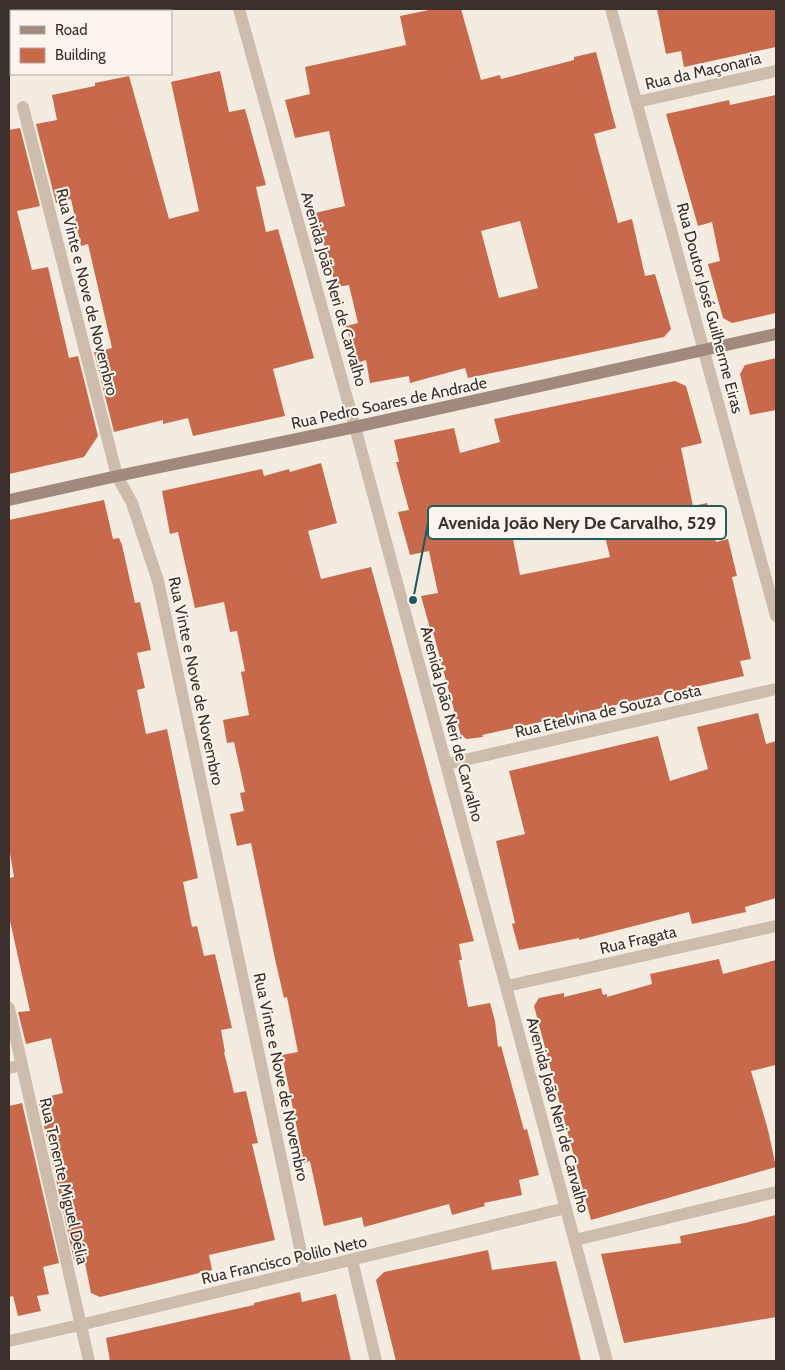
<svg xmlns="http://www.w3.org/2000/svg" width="785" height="1370" font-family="Cabin,sans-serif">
	<rect width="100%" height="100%" fill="#f4ebe1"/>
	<!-- building -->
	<path fill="#c8694b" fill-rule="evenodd" d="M 434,9 L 461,9 L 481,80 L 500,75 L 501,79 L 574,60 L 574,57 L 596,52 L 616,128 L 594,134 L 618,223 L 632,219 L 645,276 L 655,274 L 671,329 L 664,337 L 468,378 L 465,368 L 410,383 L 409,376 L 370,383 L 366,360 L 357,363 L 346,326 L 358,323 L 349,285 L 336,287 L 315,213 L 345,206 L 329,131 L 295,138 L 285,100 L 310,94 L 305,67 L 406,45 L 400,16 ZM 520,221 L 538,288 L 499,298 L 481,231 Z
		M 657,9 L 776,9 L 776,47 L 684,67 L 681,51 L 666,54 Z
		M 220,71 L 229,112 L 245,109 L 266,185 L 256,187 L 266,232 L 278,229 L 314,358 L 273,369 L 285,416 L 193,436 L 188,418 L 163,424 L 163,420 L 114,432 L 94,352 L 112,348 L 88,244 L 81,246 L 71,199 L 56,203 L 36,124 L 57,120 L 52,95 L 95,86 L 95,83 L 129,76 L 169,219 L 199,211 L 171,82 Z
		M 776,95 L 776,313 L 732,323 L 723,318 L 708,264 L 720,261 L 712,222 L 698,226 L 666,114 L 729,100 L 730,105 Z
		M 20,128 L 40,206 L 17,211 L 32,270 L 48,267 L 69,358 L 78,356 L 98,436 L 84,457 L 9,474 L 9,130 Z
		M 776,358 L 776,410 L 750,415 L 740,374 L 745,365 Z
		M 675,381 L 686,386 L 702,443 L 681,448 L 693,506 L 707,503 L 716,542 L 728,539 L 737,576 L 732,577 L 751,659 L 740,661 L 744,676 L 482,735 L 483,737 L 467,739 L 461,736 L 433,632 L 431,632 L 421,596 L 438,593 L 429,551 L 410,555 L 398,512 L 409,510 L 396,462 L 399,462 L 394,440 L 454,428 L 460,453 L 500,442 L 494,419 ZM 600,516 L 610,557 L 520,575 L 512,534 Z
		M 321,463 L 337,523 L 308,531 L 321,579 L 371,567 L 474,941 L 459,944 L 462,960 L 459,960 L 468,1007 L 490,1003 L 495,1021 L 498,1047 L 501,1046 L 524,1130 L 527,1129 L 539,1175 L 519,1180 L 522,1195 L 484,1203 L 485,1206 L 452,1215 L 449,1204 L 364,1227 L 362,1217 L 324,1226 L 310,1161 L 304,1163 L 282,1055 L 298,1052 L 287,997 L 284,998 L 275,959 L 251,843 L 237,846 L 230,814 L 244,811 L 240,793 L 245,792 L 234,742 L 227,743 L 223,720 L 249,715 L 241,672 L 245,671 L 237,631 L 230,632 L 224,602 L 195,608 L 178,532 L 170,534 L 162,491 L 262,469 L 264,476 L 289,469 L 290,472 Z
		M 104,500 L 113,539 L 119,538 L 122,545 L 135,603 L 140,602 L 151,650 L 137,653 L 145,688 L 137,690 L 146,734 L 167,729 L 198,878 L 183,882 L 192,927 L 197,926 L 204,956 L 215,954 L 232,1028 L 221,1030 L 225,1052 L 224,1052 L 234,1093 L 246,1091 L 258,1143 L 252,1144 L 275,1240 L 209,1255 L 212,1270 L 100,1297 L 91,1293 L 84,1258 L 74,1260 L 38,1099 L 63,1093 L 51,1038 L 26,1044 L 18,1012 L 30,1011 L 9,916 L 9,878 L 14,877 L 9,847 L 9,520 Z
		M 758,713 L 766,744 L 776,741 L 776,898 L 745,907 L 746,912 L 692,924 L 689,912 L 579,940 L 579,938 L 519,950 L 512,924 L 515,923 L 496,841 L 525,834 L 509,771 L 658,736 L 670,781 L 708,769 L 697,727 Z
		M 719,959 L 723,974 L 776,960 L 776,1065 L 751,1071 L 768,1130 L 776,1167 L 591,1220 L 534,1006 L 539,998 L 564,993 L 564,997 L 601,988 L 603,995 L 607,994 L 607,997 L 652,984 L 650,974 Z
		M 22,1103 L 59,1263 L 43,1267 L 49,1294 L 37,1296 L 41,1311 L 18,1316 L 13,1296 L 9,1297 L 9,1106 Z
		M 776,1215 L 776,1317 L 624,1343 L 601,1254 L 681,1243 L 680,1236 L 745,1223 Z
		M 488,1250 L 492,1270 L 556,1261 L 581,1361 L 396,1361 L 376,1280 L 384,1272 Z
		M 300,1292 L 302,1302 L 336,1294 L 351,1361 L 110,1361 L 106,1338 L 254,1305 L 254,1303 Z"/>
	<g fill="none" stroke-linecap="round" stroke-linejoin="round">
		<!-- street -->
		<path stroke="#cdbbac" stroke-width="12" d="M 239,9 L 355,427 L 607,1361
			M 611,9 L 776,616
			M 637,102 L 776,71
			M 23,107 L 117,476 L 132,503 L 158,581 L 305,1271
			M 447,764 L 776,689
			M 507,986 L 776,926
			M 9,1008 L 89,1361
			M 9,1068 L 22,1065
			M 575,1240 L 776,1192
			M 352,1260 L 376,1361
			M 9,1341 L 80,1325 L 566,1208"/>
		<!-- secondary -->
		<path stroke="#a18a7d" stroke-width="12" d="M 9,500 L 117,476 L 355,427 L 776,334"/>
	</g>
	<g text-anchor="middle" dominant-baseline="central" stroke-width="4" stroke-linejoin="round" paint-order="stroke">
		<!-- street labels -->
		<g font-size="16" fill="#3b302b" stroke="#fbf5ee">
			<text transform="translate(703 71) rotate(-13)">Rua da Maçonaria</text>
			<text transform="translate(334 289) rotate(74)">Avenida João Neri de Carvalho</text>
			<text transform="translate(87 292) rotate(76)">Rua Vinte e Nove de Novembro</text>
			<text transform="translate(710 308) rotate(75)">Rua Doutor José Guilherme Eiras</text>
			<text transform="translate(389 403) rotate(-12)">Rua Pedro Soares de Andrade</text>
			<text transform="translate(196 681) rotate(78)">Rua Vinte e Nove de Novembro</text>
			<text transform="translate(608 711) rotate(-13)">Rua Etelvina de Souza Costa</text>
			<text transform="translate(452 724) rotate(75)">Avenida João Neri de Carvalho</text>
			<text transform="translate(638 940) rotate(-13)">Rua Fragata</text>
			<text transform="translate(281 1077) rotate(78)">Rua Vinte e Nove de Novembro</text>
			<text transform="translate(558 1115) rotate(75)">Avenida João Neri de Carvalho</text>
			<text transform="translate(64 1181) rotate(77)">Rua Tenente Miguel Délia</text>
			<text transform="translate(284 1260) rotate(-13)">Rua Francisco Polilo Neto</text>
		</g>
	</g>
	<!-- callouts -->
	<path fill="none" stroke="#1f5a5e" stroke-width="2" d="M413 600L428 523"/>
	<circle fill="#1f5a5e" stroke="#fbf5ee" stroke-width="2" cx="413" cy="600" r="5"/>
	<rect fill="#fbf5ee" stroke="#1f5a5e" stroke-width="2" x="428" y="506" width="298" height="33" rx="5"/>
	<g font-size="18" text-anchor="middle" font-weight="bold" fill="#3b302b">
		<text x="577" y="529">Avenida João Nery De Carvalho, 529</text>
	</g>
	<!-- border -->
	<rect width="785" height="1370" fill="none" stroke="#3b302b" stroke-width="20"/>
	<!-- legend -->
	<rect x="10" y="10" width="162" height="65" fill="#fbf5ee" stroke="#aea6a0"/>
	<rect x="20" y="26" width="25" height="8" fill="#a18a7d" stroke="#aea6a0"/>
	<text x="55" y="35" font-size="15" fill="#3b302b">Road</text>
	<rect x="20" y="48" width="25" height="15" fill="#c8694b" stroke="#aea6a0"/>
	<text x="55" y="60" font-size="15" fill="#3b302b">Building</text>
</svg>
